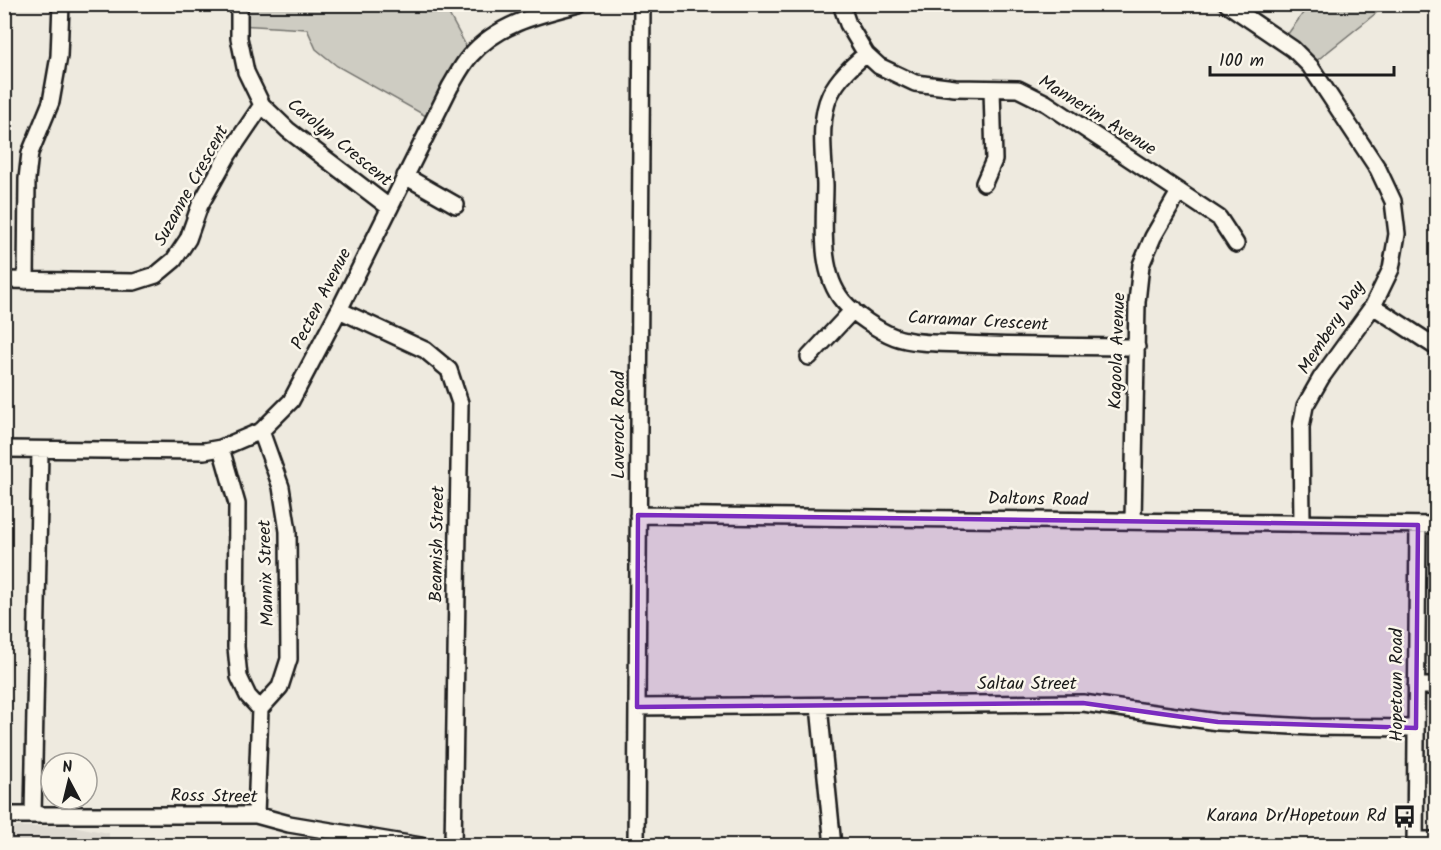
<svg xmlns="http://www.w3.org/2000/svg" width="1441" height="850" font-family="Kalam,sans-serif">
	<rect width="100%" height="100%" fill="#eeeadf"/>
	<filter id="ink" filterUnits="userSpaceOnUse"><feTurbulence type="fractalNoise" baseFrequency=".0167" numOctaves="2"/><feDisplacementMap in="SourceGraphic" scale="12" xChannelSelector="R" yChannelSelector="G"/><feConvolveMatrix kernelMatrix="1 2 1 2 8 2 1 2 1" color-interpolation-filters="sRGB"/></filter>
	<g filter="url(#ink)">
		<!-- built -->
		<path fill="#dedad1" d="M 72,826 L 109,833 L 109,845 L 5,845 L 5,827 Z"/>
		<!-- green -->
		<path fill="#ceccc2" stroke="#75746f" stroke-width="1.5" d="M 239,5 L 444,5 L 471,55 L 433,120 L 337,66 L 316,49 L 307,29 L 239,25 Z
			M 1309,5 L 1386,5 L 1310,66 L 1282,42 Z"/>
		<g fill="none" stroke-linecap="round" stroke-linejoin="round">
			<defs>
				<path id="minor" d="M 239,4 L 239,38 L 246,72 L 262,105 L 288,130 L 390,208
					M 841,4 L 848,24 L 866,54 L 879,66 L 915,83 L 955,88 L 1018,89 L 1046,103 L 1219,218 L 1236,244
					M 1227,4 L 1293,49 L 1310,66 L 1378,169 L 1393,201 L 1397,234 L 1391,269 L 1373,306 L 1321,378 L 1305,406 L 1301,427 L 1302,523
					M 866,54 C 853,65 838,78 830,95 C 818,121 824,157 825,185 C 825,221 818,271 843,301 C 854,314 879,331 895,337 C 914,344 943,343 963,344 C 1021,347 1079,346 1137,347
					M 405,176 L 456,205
					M 984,183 L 994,160 L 992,89
					M 4,280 L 134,282 L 156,275 L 174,260 L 188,239 L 200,205 L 228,155 L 262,105
					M 26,281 L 27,179 L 30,153 L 51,102 L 59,56 L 61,4
					M 1373,306 L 1436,347
					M 339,310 L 425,350 L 449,370 L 460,403 L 453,846
					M 809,357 L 853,310
					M 221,448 L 237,504 L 236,647 L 239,677 L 248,696 L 260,709
					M 4,449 L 204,451 L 221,448 L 261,431 L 291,401 L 339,310 L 450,87 C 456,77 462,65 470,56 C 498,23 541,14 580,4
					M 638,515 L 1436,525
					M 1133,521 L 1137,302 L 1141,265 L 1153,237 L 1179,192
					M 1416,686 L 1436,686
					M 819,706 L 833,846
					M 637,707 L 1083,703 L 1218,722 L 1311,727 L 1416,728
					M 4,815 L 256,815 L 289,824 L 421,846
					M 33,815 L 40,450
					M 256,815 L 260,709 L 280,687 L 289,659 L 288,531 L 281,487 L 261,431
					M 1415,840 L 1436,840
					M 636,846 L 642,4
					M 1415,846 L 1418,525"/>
			</defs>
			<!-- minor casing -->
			<use href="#minor" stroke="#1c1c1c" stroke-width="20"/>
			<!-- minor -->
			<use href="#minor" stroke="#fbf7ec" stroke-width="15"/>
		</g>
	</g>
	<!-- marked area -->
	<path fill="#7b2cbf" fill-opacity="0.2" stroke="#7b2cbf" stroke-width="4.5" stroke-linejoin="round" d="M 638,515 L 1418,525 L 1416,728 L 1218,722 L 1083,703 L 637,707 Z"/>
	<!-- icons -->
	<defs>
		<symbol id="bus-bare" viewBox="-9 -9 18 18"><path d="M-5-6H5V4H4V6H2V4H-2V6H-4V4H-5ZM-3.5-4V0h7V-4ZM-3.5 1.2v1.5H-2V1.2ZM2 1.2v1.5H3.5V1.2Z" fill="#1c1c1c" stroke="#fbf7ec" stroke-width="2.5" paint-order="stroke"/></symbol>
	</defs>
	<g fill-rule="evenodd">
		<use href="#bus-bare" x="1388" y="800" width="33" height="33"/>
	</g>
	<g text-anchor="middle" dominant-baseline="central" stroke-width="5" stroke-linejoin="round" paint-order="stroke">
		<!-- street labels -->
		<g font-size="18" fill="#1c1c1c" stroke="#fbf7ec">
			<text transform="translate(1097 116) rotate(32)">Mannerim Avenue</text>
			<text transform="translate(339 143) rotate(39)">Carolyn Crescent</text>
			<text transform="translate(192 186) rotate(-61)">Suzanne Crescent</text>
			<text transform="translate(322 299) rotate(-63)">Pecten Avenue</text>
			<text transform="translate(978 322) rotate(3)">Carramar Crescent</text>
			<text transform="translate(1332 328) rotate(-57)">Membery Way</text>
			<text transform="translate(1118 351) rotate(-88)">Kagoola Avenue</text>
			<text transform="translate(619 425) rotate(-90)">Laverock Road</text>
			<text transform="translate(1038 500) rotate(1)">Daltons Road</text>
			<text transform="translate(438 544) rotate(-89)">Beamish Street</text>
			<text transform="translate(267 573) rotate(-92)">Mannix Street</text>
			<text x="1027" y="684">Saltau Street</text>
			<text transform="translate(1397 685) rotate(-90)">Hopetoun Road</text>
			<text transform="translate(214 797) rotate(1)">Ross Street</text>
		</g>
		<!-- poi labels -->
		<g font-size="18" fill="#1c1c1c" stroke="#fbf7ec" text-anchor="end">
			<text x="1386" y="816">Karana Dr/Hopetoun Rd</text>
		</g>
	</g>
	<!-- margin -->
	<rect width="1441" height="850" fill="none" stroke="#fbf7ec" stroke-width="24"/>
	<rect x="12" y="12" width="1417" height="826" fill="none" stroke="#1c1c1c" stroke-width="2" filter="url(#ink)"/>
	<!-- north arrow -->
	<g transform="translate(69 781) rotate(353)"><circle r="28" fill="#fbf7ec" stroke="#a29f99" stroke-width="1.5"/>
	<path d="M0-4.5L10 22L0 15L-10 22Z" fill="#1c1c1c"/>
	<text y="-9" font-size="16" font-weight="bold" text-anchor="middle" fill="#1c1c1c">N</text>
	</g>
	<!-- scale -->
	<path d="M1210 66v9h184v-9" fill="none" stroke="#1c1c1c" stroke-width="3"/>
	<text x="1219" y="66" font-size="18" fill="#1c1c1c" stroke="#fbf7ec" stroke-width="4.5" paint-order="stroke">100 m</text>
</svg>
